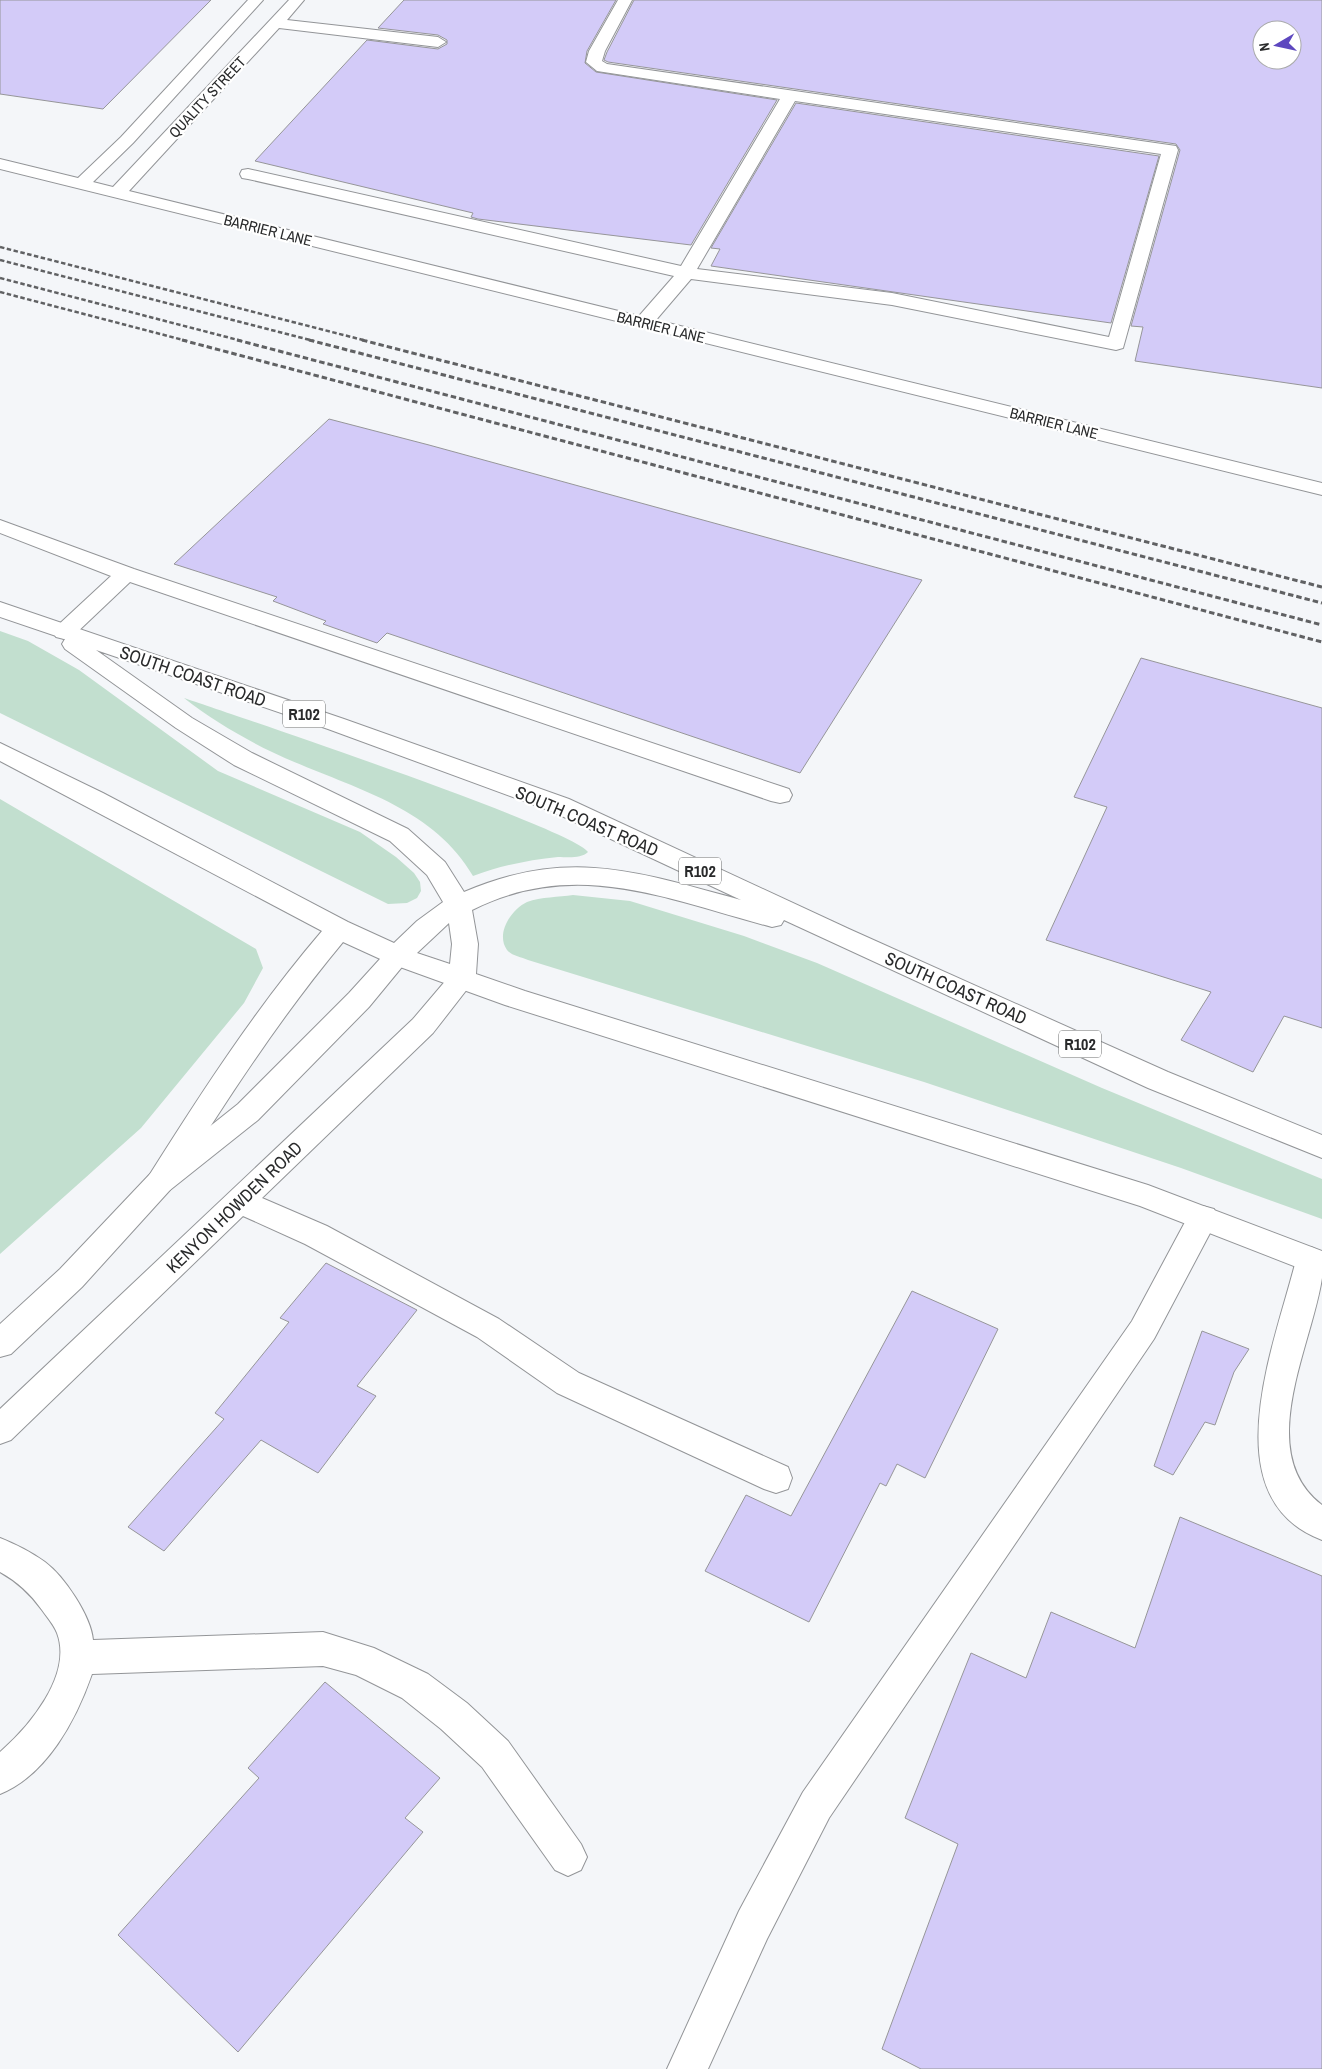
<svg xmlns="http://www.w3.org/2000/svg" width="1322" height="2069" font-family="'Archivo Narrow',sans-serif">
	<rect width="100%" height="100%" fill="#f4f6f9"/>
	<!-- green -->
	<path fill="#c2dfcf" d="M 0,631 L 28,641 L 79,670 L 218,771 L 360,832 L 396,857 L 414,873 L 420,882 L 421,891 L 417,898 L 407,903 L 388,904 L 0,713 Z
		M 184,698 C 234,715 574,829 588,852 C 581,859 567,857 558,857 C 528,860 500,866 473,876 C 431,803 343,786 272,752 C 241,737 211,719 184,698 Z
		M 0,799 L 256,949 L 263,968 L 244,1003 L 141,1128 L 0,1254 Z
		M 573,895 L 630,901 L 744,936 L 817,963 L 1102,1088 L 1322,1179 L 1322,1219 L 1181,1168 L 924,1082 L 528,960 C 521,957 512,956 507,950 C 495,933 512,909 527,902 C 541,897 559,897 573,895 Z"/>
	<!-- building -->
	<path fill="#d3cbf8" stroke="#969699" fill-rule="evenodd" d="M 0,0 L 211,0 L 103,109 L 0,94 Z
		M 404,0 L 616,0 L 587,51 L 585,63 L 596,72 L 777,100 L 691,245 L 478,219 L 471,217 L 473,213 L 255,161 L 367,40 L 438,49 L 447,44 L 447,40 L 438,35 L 378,28 Z
		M 634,0 L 1322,0 L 1322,388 L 1135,361 L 1143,327 L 1131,326 L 1180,150 L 1176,144 L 608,62 L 604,60 L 607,52 ZM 1262,30 L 1292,30 L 1292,60 L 1262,60 Z
		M 796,103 L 1159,156 L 1111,323 L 711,266 L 720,249 L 711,248 Z
		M 329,419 L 429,445 L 922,580 L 800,773 L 387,633 L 377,643 L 323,624 L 326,621 L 273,601 L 277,597 L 174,564 Z
		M 1141,658 L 1322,708 L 1322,1028 L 1284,1016 L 1253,1072 L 1181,1040 L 1211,992 L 1046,940 L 1107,807 L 1074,797 Z
		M 326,1263 L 417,1310 L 357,1386 L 376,1396 L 318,1473 L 261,1440 L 164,1551 L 128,1527 L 224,1419 L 215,1413 L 289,1322 L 280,1318 Z
		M 912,1291 L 998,1329 L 925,1478 L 897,1464 L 886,1486 L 880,1483 L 809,1622 L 705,1571 L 746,1495 L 791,1516 Z
		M 1202,1331 L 1249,1349 L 1234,1372 L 1215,1425 L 1205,1422 L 1173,1475 L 1154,1466 Z
		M 1180,1517 L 1322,1576 L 1322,2069 L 921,2069 L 882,2049 L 958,1844 L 905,1818 L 971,1653 L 1026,1678 L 1051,1612 L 1135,1648 Z
		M 325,1682 L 440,1778 L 405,1818 L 423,1832 L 238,2052 L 118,1935 L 259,1778 L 248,1768 Z"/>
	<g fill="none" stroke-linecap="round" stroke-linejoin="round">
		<defs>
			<path id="minor" d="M 248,0 L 263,0 L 133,143 L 93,182 L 113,187 L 289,0 L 304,0 L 287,20 L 438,37 L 446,42 L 438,47 L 279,28 L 129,191 L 639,316 L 674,276 L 248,179 L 242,178 L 240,174 L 242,170 L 248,169 L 681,266 L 780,99 L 597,71 L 586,62 L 589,51 L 618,0 L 632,0 L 605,51 L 602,61 L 607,64 L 1176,146 L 1178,150 L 1123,348 L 1116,350 L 892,305 L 691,279 L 656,320 L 1322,483 L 1322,495 L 0,169 L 0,159 L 78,178 L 121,137 ZM 795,101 L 1161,154 L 1109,337 L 892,293 L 697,269 Z
				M 0,520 L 134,569 L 789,789 L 792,795 L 789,801 L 780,803 L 771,801 L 130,582 L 72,637 L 64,639 L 56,637 L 53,632 L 56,627 L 111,576 L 0,533 Z
				M 398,946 L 407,949 L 411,956 L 369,1007 L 258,1120 L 170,1190 L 82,1287 L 11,1354 L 0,1357 L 0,1324 L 60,1269 L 150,1174 L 238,1104 L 349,993 L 389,949 Z
				M 462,969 L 471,972 L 475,979 L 433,1033 L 262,1198 L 327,1226 L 499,1319 L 579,1373 L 788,1467 L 792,1478 L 788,1489 L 776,1493 L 764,1489 L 557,1393 L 477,1337 L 305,1244 L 243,1216 L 11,1440 L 0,1444 L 0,1409 L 413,1019 L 453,972 Z
				M 1203,1206 L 1214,1209 L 1218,1218 L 1154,1339 L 829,1818 L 767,1939 L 708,2069 L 667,2069 L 739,1911 L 803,1792 L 1132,1321 L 1192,1209 Z
				M 1311,1247 L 1322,1252 C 1322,1260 1322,1270 1322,1278 C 1312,1346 1253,1453 1322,1505 L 1322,1540 C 1210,1498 1276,1341 1296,1260 L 1300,1251 Z
				M 0,1538 C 15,1544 31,1552 45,1562 C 64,1576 91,1616 93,1640 L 323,1632 L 374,1648 L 428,1674 L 467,1703 L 508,1741 L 581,1844 L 587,1857 L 581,1870 L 568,1876 L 555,1870 L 482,1767 L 441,1729 L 402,1698 L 356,1675 L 323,1666 L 92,1674 C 76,1720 47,1775 0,1794 L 0,1752 C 29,1727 73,1675 57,1633 C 54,1625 47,1617 42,1610 C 30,1593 18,1582 0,1572 Z"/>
			<path id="highway" d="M 0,602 L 344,719 L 569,799 L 849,929 L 1168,1072 L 1322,1135 L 1322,1158 L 1148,1088 L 784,920 L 781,925 L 772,927 C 668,900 577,857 472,910 L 478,944 L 476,974 L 525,991 L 1148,1185 L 1322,1251 L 1322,1277 L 1140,1206 L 505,1005 L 389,963 L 343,942 C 278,1020 224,1104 170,1190 L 160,1194 L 150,1190 L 145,1182 L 150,1174 C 203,1090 257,1007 322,931 L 0,761 L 0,743 L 103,793 L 348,922 L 394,943 L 417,921 L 443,902 L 427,875 L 390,841 L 234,765 L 176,728 L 65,649 L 62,644 L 65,639 L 0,617 ZM 96,650 L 328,729 L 551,811 L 741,900 C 638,872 568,847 464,892 L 445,862 L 408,829 L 252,753 L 192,718 ZM 449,923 L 452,944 L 450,964 L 417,953 Z"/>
		</defs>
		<!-- minor casing -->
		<use href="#minor" stroke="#939598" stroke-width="2"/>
		<!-- highway casing -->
		<use href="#highway" stroke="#939598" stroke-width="2"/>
		<!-- minor -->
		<use href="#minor" fill="#fff" fill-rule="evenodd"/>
		<!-- highway -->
		<use href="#highway" fill="#fff" fill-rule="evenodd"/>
		<!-- rail-far1 -->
		<path stroke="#606163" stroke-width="2.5" stroke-dasharray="4.5 2.5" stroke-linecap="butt" d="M 0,247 L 367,341
			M 0,260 L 314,341
			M 0,278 L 242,341
			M 0,292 L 187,341"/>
		<!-- rail -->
		<path stroke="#606163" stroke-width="3" stroke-dasharray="5.5 3" stroke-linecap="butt" d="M 182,340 L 1322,642
			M 237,340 L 1322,625
			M 309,340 L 1322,603
			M 362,340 L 1322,587"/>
	</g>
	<g text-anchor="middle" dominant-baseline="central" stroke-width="4.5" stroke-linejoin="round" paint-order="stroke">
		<!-- far-street labels -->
		<g font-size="15" fill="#292a2b" stroke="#fff">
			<text transform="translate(207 97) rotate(-47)">QUALITY STREET</text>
			<text transform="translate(268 230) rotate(14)">BARRIER LANE</text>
			<text transform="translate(661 327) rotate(14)">BARRIER LANE</text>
			<text transform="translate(1054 423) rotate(14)">BARRIER LANE</text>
		</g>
		<!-- shield labels -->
		<g fill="#fff" stroke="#696a6b" stroke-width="1">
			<rect x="283" y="700.5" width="42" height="27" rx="4"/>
			<rect x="679" y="857.5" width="42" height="27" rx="4"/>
			<rect x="1059" y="1030.5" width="42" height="27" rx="4"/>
		</g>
		<g font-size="16" font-weight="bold" fill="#292a2b">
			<text x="304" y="714">R102</text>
			<text x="700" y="871">R102</text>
			<text x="1080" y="1044">R102</text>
		</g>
		<!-- street labels -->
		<g font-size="18" fill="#292a2b" stroke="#fff">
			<text transform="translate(193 676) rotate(19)">SOUTH COAST ROAD</text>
			<text transform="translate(587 821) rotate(23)">SOUTH COAST ROAD</text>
			<text transform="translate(956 988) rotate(24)">SOUTH COAST ROAD</text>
			<text transform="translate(234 1207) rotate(-44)">KENYON HOWDEN ROAD</text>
		</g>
	</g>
	<!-- north arrow -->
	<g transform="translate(1277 45) rotate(261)"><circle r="24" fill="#ffffff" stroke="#a9aaaa"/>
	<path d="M0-4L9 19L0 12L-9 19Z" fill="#5d47bf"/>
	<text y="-8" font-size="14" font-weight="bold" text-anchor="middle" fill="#292a2b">N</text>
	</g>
</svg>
